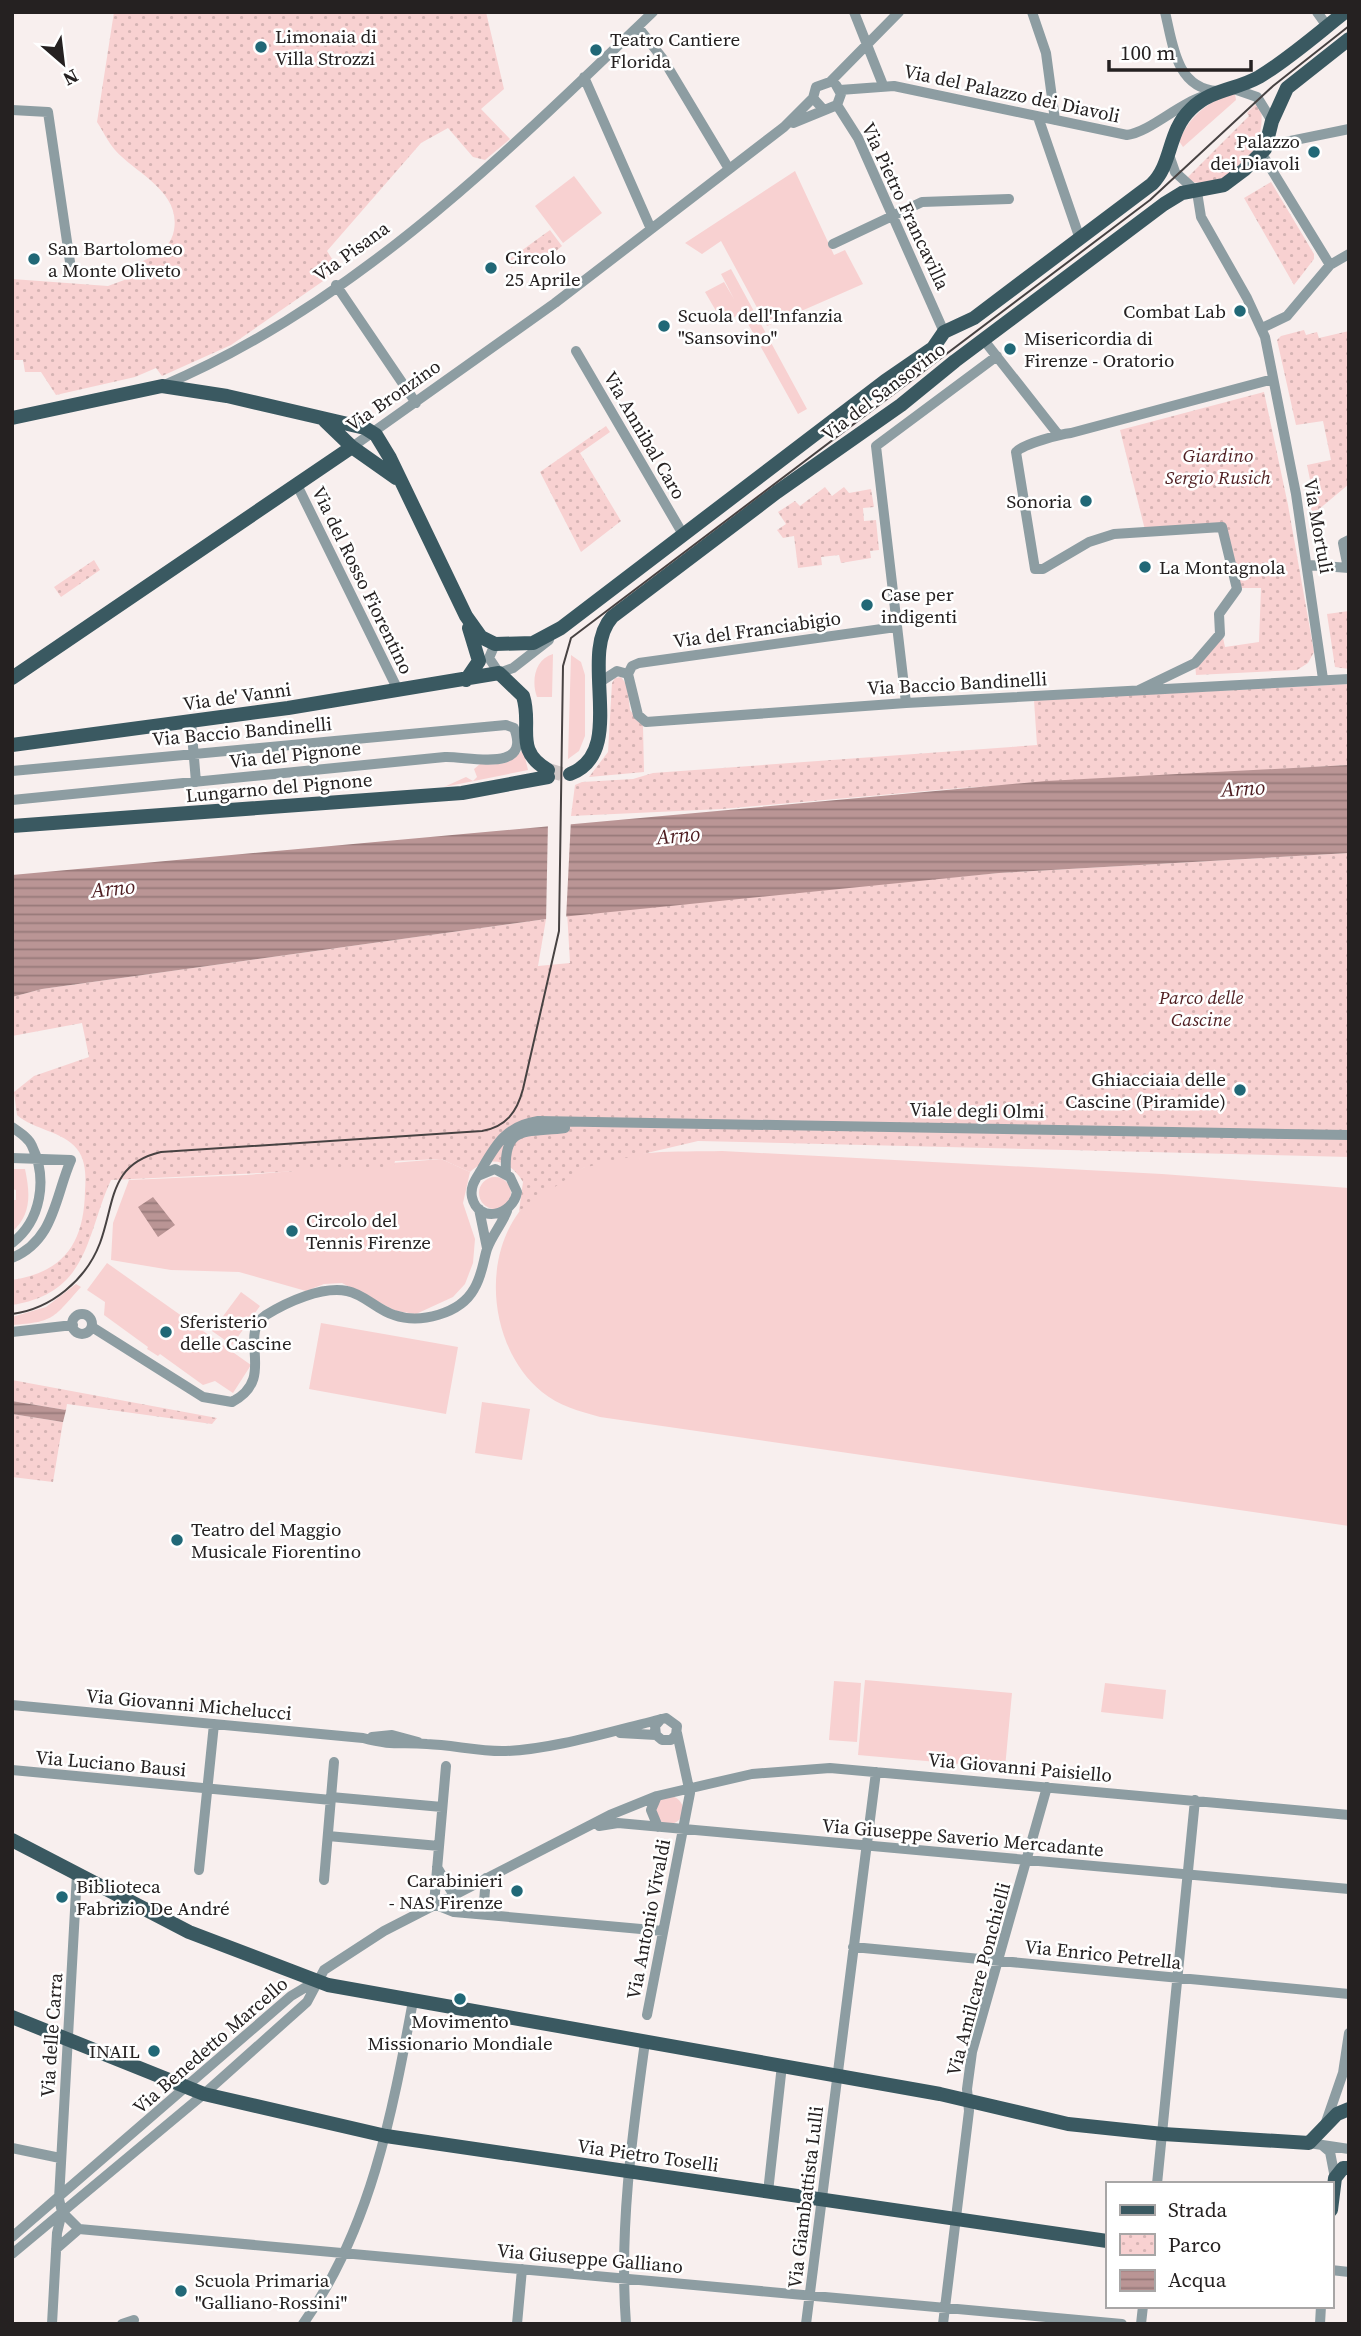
<svg xmlns="http://www.w3.org/2000/svg" width="1361" height="2336" font-family="'Source Serif 4',serif">
	<defs>
		<pattern id="park-dots" width="8" height="8" patternUnits="userSpaceOnUse" patternTransform="scale(1.75)"><rect width="8" height="8" fill="#f8d1d1"/><path d="M2 2h.1M6 6h.1" fill="none" stroke="#d4b3b3" stroke-width="1.8" stroke-linecap="round"/></pattern>
		<pattern id="water-rules" width="6" height="5" patternUnits="userSpaceOnUse" patternTransform="scale(1.75)"><rect width="6" height="5" fill="#ba9595"/><path d="M0 2.5h6" fill="none" stroke="#977979"/></pattern>
	</defs>
	<rect width="100%" height="100%" fill="#f8efee"/>
	<!-- grass -->
	<path fill="#f8d1d1" d="M 1235,94 L 1236,100 L 1183,147 L 1179,141 C 1190,116 1208,100 1235,94 Z
		M 795,171 L 834,255 L 845,250 L 863,284 L 767,326 L 721,241 L 702,254 L 685,243 Z
		M 574,176 L 602,213 L 563,243 L 535,206 Z
		M 731,269 L 807,409 L 798,414 L 742,313 L 723,323 L 705,292 L 724,282 L 734,299 L 721,274 Z
		M 553,654 L 552,697 L 537,697 C 531,681 535,659 553,654 Z
		M 571,655 L 581,662 L 585,675 L 585,736 L 579,751 L 568,759 Z
		M 523,749 L 528,770 L 444,787 L 466,777 L 473,781 L 477,777 L 474,769 L 480,764 C 500,765 511,765 523,749 Z
		M 722,1151 L 1162,1174 L 1349,1188 L 1349,1526 L 600,1417 C 579,1411 559,1406 542,1392 C 492,1351 480,1265 519,1212 C 529,1198 568,1174 585,1167 C 627,1149 677,1152 722,1151 Z
		M 441,1159 L 470,1172 L 463,1203 L 475,1239 L 473,1263 L 465,1284 L 453,1297 L 416,1314 L 396,1311 L 342,1283 L 324,1284 L 306,1291 L 239,1272 L 171,1270 L 111,1260 L 113,1223 L 129,1180 L 246,1175 Z
		M 12,1169 L 25,1169 C 30,1193 32,1214 12,1232 L 12,1200 L 16,1200 L 16,1190 L 12,1189 Z
		M479 1193a16 16 0 1 1 32 0a16 16 0 1 1-32 0Z
		M 107,1263 L 251,1365 L 233,1393 L 215,1381 L 203,1385 L 160,1354 L 158,1356 L 147,1349 L 148,1347 L 104,1315 L 105,1302 L 87,1290 Z
		M 76,1284 L 81,1287 C 53,1318 55,1322 12,1325 L 12,1317 L 46,1307 Z
		M 241,1292 L 260,1306 L 232,1345 L 212,1331 Z
		M 321,1323 L 458,1347 L 446,1414 L 309,1389 Z
		M 482,1402 L 530,1409 L 522,1460 L 475,1453 Z
		M 865,1680 L 1012,1693 L 1005,1768 L 858,1755 Z
		M 834,1681 L 861,1683 L 857,1742 L 829,1740 Z
		M 1105,1683 L 1166,1690 L 1163,1719 L 1101,1712 Z
		M655 1810a14 14 0 1 1 28 0a14 14 0 1 1-28 0Z"/>
	<!-- park -->
	<path fill="url(#park-dots)" d="M 114,12 L 486,12 L 504,89 L 481,109 L 510,139 L 485,160 L 473,157 L 448,128 L 421,143 L 327,251 L 339,270 L 231,345 L 162,376 L 156,368 L 135,377 L 56,395 L 41,372 L 25,372 L 23,360 L 12,360 L 12,279 L 108,286 L 146,272 L 141,262 C 156,255 171,248 174,230 C 181,191 135,173 115,150 C 108,142 103,131 97,122 Z
		M 1259,101 C 1273,145 1230,196 1185,180 L 1249,116 L 1247,113 Z
		M 1271,182 L 1314,254 L 1314,259 L 1294,285 L 1244,198 Z
		M 550,230 L 562,246 L 539,265 L 530,254 L 511,268 L 510,259 Z
		M 1304,330 L 1306,335 L 1317,332 L 1319,338 L 1349,331 L 1349,484 L 1312,515 L 1309,500 L 1314,499 L 1307,465 L 1331,460 L 1323,421 L 1296,425 L 1277,340 L 1281,336 Z
		M 1264,392 L 1288,505 L 1314,652 L 1308,663 L 1297,670 L 1196,675 L 1195,663 L 1222,633 L 1225,647 L 1259,642 L 1261,588 L 1240,588 L 1222,527 L 1145,530 L 1120,430 Z
		M 606,426 L 610,432 L 580,453 L 621,521 L 581,552 L 540,472 Z
		M 825,487 L 832,496 L 844,487 L 849,493 L 871,489 L 874,507 L 863,508 L 864,521 L 876,520 L 879,550 L 870,551 L 871,558 L 841,563 L 839,555 L 821,557 L 822,565 L 798,568 L 794,536 L 783,538 L 777,530 L 786,524 L 778,512 L 795,501 L 800,506 Z
		M 94,560 L 100,570 L 61,597 L 54,587 Z
		M 1349,611 L 1349,669 L 1335,667 L 1327,614 Z
		M 621,677 L 627,685 L 630,710 L 643,726 L 644,772 L 589,777 L 608,752 L 612,683 L 615,678 Z
		M 1349,684 L 1349,765 L 961,788 L 722,809 L 571,816 L 575,785 L 582,782 L 633,779 L 653,773 L 1037,745 L 1034,700 Z
		M 1349,853 L 1349,1157 L 698,1141 L 583,1168 L 519,1211 L 523,1182 C 510,1160 489,1154 470,1172 L 441,1159 L 395,1161 L 394,1165 L 387,1167 L 111,1180 C 86,1234 90,1293 12,1305 L 12,1280 C 65,1272 84,1242 85,1191 C 86,1177 86,1160 77,1149 C 63,1131 34,1130 17,1115 L 14,1092 L 34,1076 L 89,1057 L 82,1023 L 12,1036 L 12,997 L 42,989 L 546,919 L 538,966 L 570,963 L 567,911 L 999,873 Z
		M 12,1380 L 217,1418 L 212,1424 L 67,1404 L 66,1410 L 12,1401 Z
		M 12,1414 L 63,1422 L 53,1482 L 12,1477 Z"/>
	<!-- water -->
	<path fill="url(#water-rules)" d="M 1349,765 L 1349,853 L 999,873 L 561,917 L 42,989 L 12,997 L 12,875 L 1046,781 Z
		M 153,1197 L 175,1225 L 158,1237 L 138,1207 Z
		M 12,1401 L 66,1410 L 63,1422 L 12,1414 Z"/>
	<!-- pier -->
	<path fill="#f8efee" d="M 571,819 L 566,920 L 546,923 L 548,821 Z"/>
	<g fill="none" stroke-linecap="round" stroke-linejoin="round">
		<!-- major-tunnel -->
		<path stroke="#cec6c5" stroke-width="14" stroke-dasharray="14 7" stroke-linecap="butt" d="M 548,770 L 565,775"/>
		<!-- minor -->
		<path stroke="#8d9da2" stroke-width="10" d="M 854,12 L 883,85
			M 1032,12 L 1046,53 L 1055,120
			M 1165,12 C 1173,45 1176,88 1217,91
			M 1317,12 L 1327,26
			M 638,27 L 663,59 L 729,169
			M 584,77 L 651,229
			M 1231,88 L 1257,97 L 1272,121
			M 840,90 L 894,86 L 1127,135 C 1149,132 1176,106 1201,97
			M 837,105 L 858,138 L 944,332
			M 823,109 L 813,98 L 816,87 L 830,82 L 899,12
			M 12,110 L 48,112 L 70,262
			M 1038,117 L 1080,239
			M 793,123 L 837,105 L 841,94 L 836,85
			M 1266,146 L 1349,129
			M 1168,152 L 1175,172 L 1197,192 L 1201,217 L 1247,298 L 1265,337 L 1296,494 L 1323,679
			M 1262,154 L 1330,265
			M 833,244 L 922,202 L 1009,199
			M 336,285 L 416,403
			M 1262,328 L 1287,316 L 1330,265 L 1349,254
			M 983,339 L 1057,433
			M 576,351 L 684,536
			M 162,386 C 352,306 506,153 653,12
			M 352,447 L 555,303 L 784,127 L 813,98
			M 297,485 L 398,690
			M 1309,565 L 1349,568
			M 1348,568 L 1343,543 L 1349,540
			M 495,644 L 489,658 L 499,673 L 513,668 L 549,640
			M 628,674 L 638,715 L 646,722 L 906,703 L 1349,679
			M 628,674 L 632,666 L 639,663 L 896,627
			M 600,682 L 617,671 L 628,674
			M 1139,690 L 1195,663 L 1220,634 L 1219,614 L 1237,589 L 1222,527 L 1114,534 L 1089,542 L 1043,569 L 1035,569 L 1016,452 C 1023,444 1061,434 1071,433 L 1273,379
			M 906,703 L 876,446 L 997,356
			M 191,722 L 196,782
			M 12,771 L 506,725 L 514,728 C 532,774 469,756 445,757 L 12,800
			M 12,1127 C 19,1132 29,1138 32,1146 C 48,1179 41,1221 12,1243
			M 12,1158 L 71,1160 C 55,1196 55,1240 12,1258
			M 506,1173 C 503,1124 526,1133 565,1128
			M 478,1176 L 495,1169 L 510,1177 L 517,1192 C 513,1216 478,1224 472,1197 C 470,1187 475,1180 480,1172 C 495,1146 505,1126 538,1121 L 1349,1135
			M 479,1209 L 487,1248
			M72 1324a10 10 0 1 1 20 0a10 10 0 1 1-20 0Z
			M 92,1327 L 203,1397 L 232,1402 C 278,1378 236,1335 266,1315 C 287,1302 322,1286 347,1291 C 364,1294 377,1310 394,1315 C 420,1324 460,1314 474,1289 C 482,1276 483,1262 487,1249 C 492,1235 502,1224 507,1211
			M 12,1332 L 73,1325
			M 12,1705 L 363,1738 C 392,1746 400,1742 427,1744 C 452,1745 477,1751 502,1751 C 549,1751 619,1729 666,1718 L 677,1726 L 676,1735 L 671,1740 L 662,1740 L 656,1735 L 655,1726 L 661,1719
			M 620,1733 L 656,1735
			M 372,1737 L 392,1735 L 418,1742
			M 12,1770 L 331,1800
			M 657,1796 L 651,1810 L 658,1827
			M 331,1797 L 442,1807
			M 599,1826 L 618,1823 L 1349,1889
			M 328,1836 L 439,1846
			M 437,1867 L 453,1894
			M 199,1870 L 214,1724
			M 77,1874 L 59,2199 L 62,2212 L 79,2229 L 1122,2324
			M 324,1880 L 334,1762
			M 434,1904 L 454,1912 L 663,1931
			M 434,1904 L 446,1766
			M 483,1914 L 486,1878
			M 853,1947 L 1349,1994
			M 647,2015 L 690,1793 L 677,1733
			M 1325,2125 L 1343,2073 L 1349,2033
			M 1309,2143 L 1349,2149
			M 1323,2146 L 1330,2152 L 1335,2178
			M 12,2148 L 60,2158
			M 1157,2184 L 1195,1800
			M 768,2192 L 782,2065
			M 12,2237 L 291,1996 L 316,1981
			M 56,2249 L 79,2229
			M 12,2254 L 204,2094 L 307,2002 L 324,1970 L 384,1931 L 610,1815 L 657,1796 L 752,1774 L 830,1768 L 1349,1815
			M 1331,2270 L 1349,2272
			M 52,2324 L 57,2233 L 62,2212
			M 122,2324 L 134,2320
			M 303,2324 C 371,2228 392,2114 413,2001
			M 517,2324 L 522,2269
			M 626,2324 C 619,2229 632,2136 645,2042
			M 806,2324 L 876,1772
			M 943,2324 L 969,2111 L 967,2089 L 972,2052 L 1047,1787
			M 1141,2324 L 1143,2306
			M 1320,2324 L 1321,2306"/>
		<!-- major -->
		<path stroke="#3a5961" stroke-width="14" d="M 12,418 L 162,386 L 227,396 L 365,428 L 376,435 L 390,458 L 466,616 L 481,637 L 495,644 L 533,643 L 561,628 L 885,381 L 933,348 L 944,332 L 974,318 L 1152,184 C 1173,163 1167,132 1191,109 C 1211,89 1236,90 1259,77 C 1289,59 1317,34 1345,12
			M 325,421 L 352,447 L 396,478
			M 12,678 L 352,447
			M 466,680 L 479,661 L 469,628
			M 12,745 L 288,708 L 499,673 L 523,696 C 533,727 513,750 548,770
			M 570,774 C 629,752 577,656 612,617 L 777,492 L 901,405 L 955,361 L 1164,204 L 1182,193 L 1224,185 L 1244,170 L 1265,149 L 1272,121 L 1287,88 L 1349,39
			M 12,826 L 462,793 L 548,777
			M 12,1840 L 189,1932 L 328,1985 L 940,2094 L 1068,2124 L 1163,2134 L 1309,2143 L 1337,2114 L 1349,2109
			M 12,2017 L 204,2094 L 386,2136 L 1107,2241
			M 1331,2210 L 1335,2178 L 1343,2168 L 1349,2168"/>
		<!-- tram -->
		<path stroke="#474242" stroke-width="2" d="M 12,1314 C 51,1309 86,1280 100,1243 C 115,1202 109,1164 161,1152 L 482,1131 C 506,1127 517,1112 523,1089 L 559,931 L 563,666 L 571,638 L 1150,200 L 1273,86 L 1349,26"/>
	</g>
	<!-- markers -->
	<g fill="#216877" stroke="#fff" stroke-width="2.5">
		<circle cx="261" cy="47" r="7"/>
		<circle cx="596" cy="50" r="7"/>
		<circle cx="1314" cy="152" r="7"/>
		<circle cx="34" cy="259" r="7"/>
		<circle cx="491" cy="268" r="7"/>
		<circle cx="1240" cy="311" r="7"/>
		<circle cx="664" cy="326" r="7"/>
		<circle cx="1010" cy="349" r="7"/>
		<circle cx="1086" cy="501" r="7"/>
		<circle cx="1145" cy="567" r="7"/>
		<circle cx="867" cy="605" r="7"/>
		<circle cx="1240" cy="1090" r="7"/>
		<circle cx="292" cy="1231" r="7"/>
		<circle cx="166" cy="1332" r="7"/>
		<circle cx="177" cy="1540" r="7"/>
		<circle cx="517" cy="1891" r="7"/>
		<circle cx="62" cy="1897" r="7"/>
		<circle cx="460" cy="1999" r="7"/>
		<circle cx="154" cy="2051" r="7"/>
		<circle cx="181" cy="2291" r="7"/>
	</g>
	<g text-anchor="middle" dominant-baseline="central" stroke-width="5" stroke-linejoin="round" paint-order="stroke">
		<!-- poi labels -->
		<g font-size="19" fill="#252121" stroke="#fff" text-anchor="start">
			<text x="275" y="36">Limonaia di<tspan x="275" dy="22">Villa Strozzi</tspan></text>
			<text x="610" y="39">Teatro Cantiere<tspan x="610" dy="22">Florida</tspan></text>
			<text x="1300" y="141" text-anchor="end">Palazzo<tspan x="1300" dy="22">dei Diavoli</tspan></text>
			<text x="48" y="248">San Bartolomeo<tspan x="48" dy="22">a Monte Oliveto</tspan></text>
			<text x="505" y="257">Circolo<tspan x="505" dy="22">25 Aprile</tspan></text>
			<text x="1226" y="311" text-anchor="end">Combat Lab</text>
			<text x="678" y="315">Scuola dell'Infanzia<tspan x="678" dy="22">"Sansovino"</tspan></text>
			<text x="1024" y="338">Misericordia di<tspan x="1024" dy="22">Firenze - Oratorio</tspan></text>
			<text x="1072" y="501" text-anchor="end">Sonoria</text>
			<text x="1159" y="567">La Montagnola</text>
			<text x="881" y="594">Case per<tspan x="881" dy="22">indigenti</tspan></text>
			<text x="1226" y="1079" text-anchor="end">Ghiacciaia delle<tspan x="1226" dy="22">Cascine (Piramide)</tspan></text>
			<text x="306" y="1220">Circolo del<tspan x="306" dy="22">Tennis Firenze</tspan></text>
			<text x="180" y="1321">Sferisterio<tspan x="180" dy="22">delle Cascine</tspan></text>
			<text x="191" y="1529">Teatro del Maggio<tspan x="191" dy="22">Musicale Fiorentino</tspan></text>
			<text x="503" y="1880" text-anchor="end">Carabinieri<tspan x="503" dy="22">- NAS Firenze</tspan></text>
			<text x="76" y="1886">Biblioteca<tspan x="76" dy="22">Fabrizio De André</tspan></text>
			<text x="460" y="2021" text-anchor="middle">Movimento<tspan x="460" dy="22">Missionario Mondiale</tspan></text>
			<text x="140" y="2051" text-anchor="end">INAIL</text>
			<text x="195" y="2280">Scuola Primaria<tspan x="195" dy="22">"Galliano-Rossini"</tspan></text>
		</g>
		<!-- street labels -->
		<g font-size="19" fill="#252121" stroke="#fff">
			<text transform="translate(1012 93) rotate(12)">Via del Palazzo dei Diavoli</text>
			<text transform="translate(906 206) rotate(65)">Via Pietro Francavilla</text>
			<text transform="translate(351 251) rotate(-36)">Via Pisana</text>
			<text transform="translate(883 391) rotate(-37)">Via del Sansovino</text>
			<text transform="translate(393 395) rotate(-35)">Via Bronzino</text>
			<text transform="translate(645 435) rotate(60)">Via Annibal Caro</text>
			<text transform="translate(1319 526) rotate(80)">Via Mortuli</text>
			<text transform="translate(363 580) rotate(64)">Via del Rosso Fiorentino</text>
			<text transform="translate(757 629) rotate(-8)">Via del Franciabigio</text>
			<text transform="translate(957 683) rotate(-3)">Via Baccio Bandinelli</text>
			<text transform="translate(237 696) rotate(-8)">Via de' Vanni</text>
			<text transform="translate(242 731) rotate(-5)">Via Baccio Bandinelli</text>
			<text transform="translate(295 754) rotate(-6)">Via del Pignone</text>
			<text transform="translate(279 787) rotate(-5)">Lungarno del Pignone</text>
			<text transform="translate(977 1110) rotate(1)">Viale degli Olmi</text>
			<text transform="translate(189 1704) rotate(5)">Via Giovanni Michelucci</text>
			<text transform="translate(111 1763) rotate(5)">Via Luciano Bausi</text>
			<text transform="translate(1020 1767) rotate(5)">Via Giovanni Paisiello</text>
			<text transform="translate(963 1837) rotate(5)">Via Giuseppe Saverio Mercadante</text>
			<text transform="translate(648 1919) rotate(-79)">Via Antonio Vivaldi</text>
			<text transform="translate(1103 1954) rotate(6)">Via Enrico Petrella</text>
			<text transform="translate(978 1979) rotate(-75)">Via Amilcare Ponchielli</text>
			<text transform="translate(51 2035) rotate(-86)">Via delle Carra</text>
			<text transform="translate(210 2045) rotate(-41)">Via Benedetto Marcello</text>
			<text transform="translate(648 2155) rotate(8)">Via Pietro Toselli</text>
			<text transform="translate(805 2197) rotate(-83)">Via Giambattista Lulli</text>
			<text transform="translate(590 2258) rotate(5)">Via Giuseppe Galliano</text>
		</g>
		<!-- park labels -->
		<g font-size="19" font-style="italic" fill="#4f1e21" stroke="#fff">
			<text x="1218" y="455">Giardino<tspan x="1218" dy="22">Sergio Rusich</tspan></text>
			<text x="1201" y="997">Parco delle<tspan x="1201" dy="22">Cascine</tspan></text>
		</g>
		<!-- water labels -->
		<g font-size="21" font-style="italic" fill="#4d1c20" stroke="#fff">
			<text transform="translate(1243 788) rotate(-3)">Arno</text>
			<text transform="translate(678 835) rotate(-5)">Arno</text>
			<text transform="translate(113 888) rotate(-6)">Arno</text>
		</g>
	</g>
	<!-- border -->
	<rect width="1361" height="2336" fill="none" stroke="#252121" stroke-width="28"/>
	<!-- legend -->
	<rect x="1106" y="2182" width="228" height="126" fill="#ffffff" stroke="#a8a6a6" stroke-width="2"/>
	<rect x="1120" y="2205" width="35" height="10" fill="#3a5961" stroke="#a8a6a6" stroke-width="2"/>
	<text x="1168" y="2217" font-size="21" fill="#252121">Strada</text>
	<rect x="1120" y="2234" width="35" height="21" fill="url(#park-dots)" stroke="#a8a6a6" stroke-width="2"/>
	<text x="1168" y="2252" font-size="21" fill="#252121">Parco</text>
	<rect x="1120" y="2270" width="35" height="21" fill="url(#water-rules)" stroke="#a8a6a6" stroke-width="2"/>
	<text x="1168" y="2287" font-size="21" fill="#252121">Acqua</text>
	<!-- north arrow -->
	<g transform="translate(63 63) rotate(152)" stroke="#ffffff" stroke-width="5" paint-order="stroke">
	<path d="M0-5L12 26L0 18L-12 26Z" fill="#252121"/>
	<text y="-10" font-size="19" font-weight="bold" text-anchor="middle" fill="#252121">N</text>
	</g>
	<!-- scale -->
	<path d="M1109 60v10h142v-10" fill="none" stroke="#252121" stroke-width="3.5"/>
	<text x="1120" y="60" font-size="21" fill="#252121" stroke="#ffffff" stroke-width="5" paint-order="stroke">100 m</text>
</svg>
